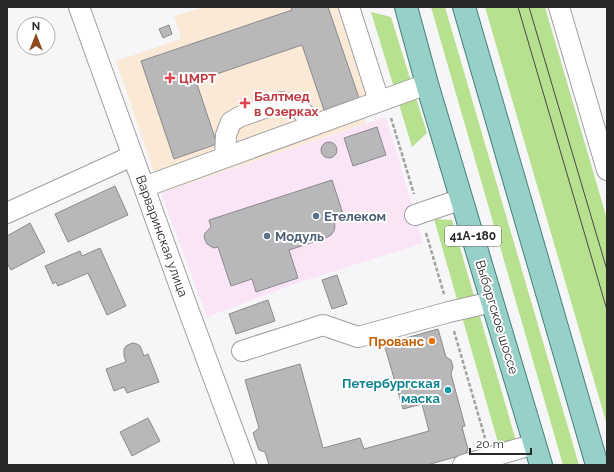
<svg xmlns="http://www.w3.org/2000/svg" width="614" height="472" font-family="Raleway,sans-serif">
	<rect width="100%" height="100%" fill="#f6f6f8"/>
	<!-- commercial -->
	<path fill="#f9e5f5" d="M 386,117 L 423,243 L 300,282 L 207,317 L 161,193 Z"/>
	<!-- medical -->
	<path fill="#fae9d7" d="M 205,7 L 345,7 L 374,94 L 361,108 L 366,123 L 161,193 L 116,61 L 181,39 L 174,16 Z"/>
	<!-- green -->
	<path fill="#b7e08f" d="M 431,7 L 445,7 L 579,465 L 563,465 Z
		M 485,7 L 545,7 L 607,219 L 607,425 Z
		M 371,12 L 391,17 L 427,133 L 412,147 Z
		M 434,219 L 452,220 L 516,441 L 499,446 Z"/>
	<!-- building -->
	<path fill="#b8b7b9" stroke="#8b8a8c" d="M 291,7 L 328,7 L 359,98 L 324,110 L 302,45 L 196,81 L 217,144 L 174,159 L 141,61 L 292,10 Z
		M 169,25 L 172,34 L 163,38 L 159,29 Z
		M 377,127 L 386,155 L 353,166 L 344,138 Z
		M321 150a8 8 0 1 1 16 0a8 8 0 1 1-16 0Z
		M 332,180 L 344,217 L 334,220 L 335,226 L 334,231 L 331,235 L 326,238 L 289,250 L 298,278 L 256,292 L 252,279 L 231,286 L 218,247 L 214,248 L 210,246 L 207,244 L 205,240 L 204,236 L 205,233 L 211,227 L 209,220 Z
		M 115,186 L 128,215 L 68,242 L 55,214 Z
		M 30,223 L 45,252 L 11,270 L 7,263 L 7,236 Z
		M 100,248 L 126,306 L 107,315 L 88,273 L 58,286 L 56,282 L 53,284 L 45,266 L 80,251 L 82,256 Z
		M 337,275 L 347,304 L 332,309 L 322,280 Z
		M 268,300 L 275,321 L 236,334 L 229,314 Z
		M 438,329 L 446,357 L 451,360 L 453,367 L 451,374 L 465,426 L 462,427 L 468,449 L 466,454 L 427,465 L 269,465 L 265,452 L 259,450 L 253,433 L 259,428 L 245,380 L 300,364 L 323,448 L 360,438 L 364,449 L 429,431 L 422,404 L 403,409 L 384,344 Z
		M 133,343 L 137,344 L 140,346 L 144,356 L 148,354 L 159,382 L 127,393 L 124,387 L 114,391 L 106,369 L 126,362 L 124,356 L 124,349 L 126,346 L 130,344 Z
		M 148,418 L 160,441 L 132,456 L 120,432 Z"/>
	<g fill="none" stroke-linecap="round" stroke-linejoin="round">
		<defs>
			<path id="minor" d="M 79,7 L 188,309 L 246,465
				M 349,7 L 379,101
				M 559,7 L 607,170
				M 225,157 L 226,135 L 231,122 L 239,117 L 281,102 L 290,104 L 300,109 L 314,125
				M 144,187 L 427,84
				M 7,213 L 132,156
				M 415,215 L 462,199
				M 242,351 L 323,325 L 358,337 L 449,312 L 492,302
				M 463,465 L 535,444"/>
			<path id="major" d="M 406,7 L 427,84 L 541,465
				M 464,7 L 597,465"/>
		</defs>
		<!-- minor casing -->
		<use href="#minor" stroke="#9f9fa1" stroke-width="22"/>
		<!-- major casing -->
		<use href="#major" stroke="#438179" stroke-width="24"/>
		<!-- path -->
		<path stroke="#a2a2a4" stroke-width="2.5" stroke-dasharray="4 2" stroke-linecap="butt" d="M 391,118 L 414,194
			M 426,233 L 444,294
			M 454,331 L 485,438"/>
		<!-- minor -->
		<use href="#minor" stroke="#fff" stroke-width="20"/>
		<!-- major -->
		<use href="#major" stroke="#97d0c8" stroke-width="22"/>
		<!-- tram -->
		<path stroke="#484849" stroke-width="1" d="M 518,7 L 607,310
			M 529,7 L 607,270"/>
	</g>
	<!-- markers -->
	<g fill="#e0444e" stroke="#fff" stroke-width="1.5">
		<path d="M168 72h4v4h4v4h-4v4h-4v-4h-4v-4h4z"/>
		<path d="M243 97h4v4h4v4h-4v4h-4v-4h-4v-4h4z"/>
	</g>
	<g fill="#5c6f8a" stroke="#fff" stroke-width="1.5">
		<circle cx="316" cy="216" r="4"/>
		<circle cx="267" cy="236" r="4"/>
	</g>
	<circle fill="#e8710a" stroke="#fff" stroke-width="1.5" cx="432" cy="341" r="4"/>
	<circle fill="#0f9aa8" stroke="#fff" stroke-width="1.5" cx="448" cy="390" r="4"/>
	<g text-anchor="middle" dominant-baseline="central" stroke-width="4" stroke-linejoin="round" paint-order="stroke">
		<!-- shield labels -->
		<rect fill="#fff" stroke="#686869" stroke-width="1" x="445" y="226" width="56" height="20" rx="3"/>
		<g font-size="12" font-weight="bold" fill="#282829">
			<text x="473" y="236">41А-180</text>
		</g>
		<!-- health labels -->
		<g font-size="13" font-weight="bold" fill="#be3a42" stroke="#fff" text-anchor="start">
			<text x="179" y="78">ЦМРТ</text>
			<text x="254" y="96">Балтмед<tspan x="254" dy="15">в Озерках</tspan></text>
		</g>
		<!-- service labels -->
		<g font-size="13" font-weight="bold" fill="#4e5e75" stroke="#fff" text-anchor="start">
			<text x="324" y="216">Етелеком</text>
			<text x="275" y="236">Модуль</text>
		</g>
		<!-- street labels -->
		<g font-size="13" fill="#282829" stroke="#fff">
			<text transform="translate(162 236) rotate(70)">Варваринская улица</text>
			<text transform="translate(497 317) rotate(73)">Выборгское шоссе</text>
		</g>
		<!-- food labels -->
		<g font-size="13" font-weight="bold" fill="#c56008" stroke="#fff" text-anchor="end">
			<text x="424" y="341">Прованс</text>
		</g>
		<!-- culture labels -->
		<g font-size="13" font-weight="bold" fill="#0d838f" stroke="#fff" text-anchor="end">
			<text x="440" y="383">Петербургская<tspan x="440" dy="15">маска</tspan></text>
		</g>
	</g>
	<!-- border -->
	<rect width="614" height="472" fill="none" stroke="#282829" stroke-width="16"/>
	<!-- north arrow -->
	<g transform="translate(36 36)"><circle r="19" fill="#ffffff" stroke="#a9a9a9"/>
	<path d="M0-3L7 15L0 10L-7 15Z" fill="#8d491c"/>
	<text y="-6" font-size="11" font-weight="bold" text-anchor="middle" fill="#282829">N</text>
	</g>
	<!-- scale -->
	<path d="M470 448v6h61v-6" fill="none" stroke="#282829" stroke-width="2"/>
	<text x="476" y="448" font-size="12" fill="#282829" stroke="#ffffff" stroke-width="3" paint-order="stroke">20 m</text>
</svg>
